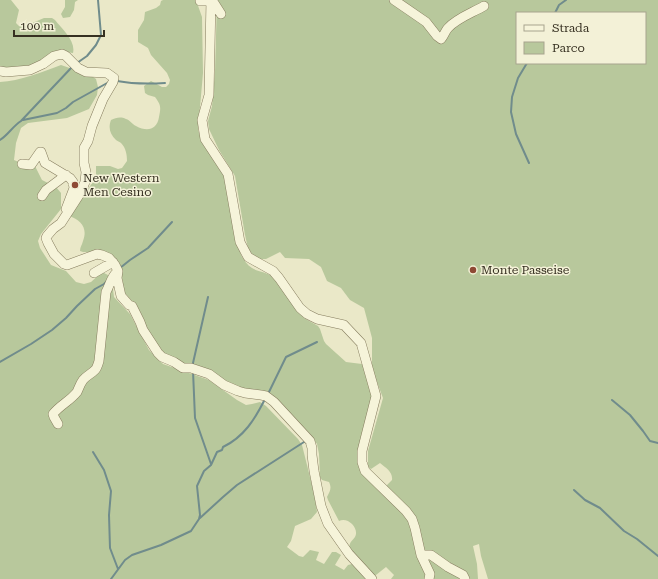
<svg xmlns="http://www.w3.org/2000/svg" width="658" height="579" font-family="'Roboto Serif',serif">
	<rect width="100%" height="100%" fill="#eae8c8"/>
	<!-- green -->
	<path fill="#b8c89c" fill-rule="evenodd" d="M 0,0 L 11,0 L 19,10 L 16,23 L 19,26 L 23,27 L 44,18 L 52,18 L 55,20 C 62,29 76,41 73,53 L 65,52 L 26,68 L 9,70 L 0,66 Z
		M 65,0 L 78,0 L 75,2 L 74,10 L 70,17 L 63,18 L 61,14 L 65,7 Z
		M 163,0 L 196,0 L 202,17 L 203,73 L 198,130 L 203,143 L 224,175 L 241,255 C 244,260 247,265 252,268 C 258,272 267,272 274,277 L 304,318 L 318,326 L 320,329 L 324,341 L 326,344 L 346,362 L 362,364 L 364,367 L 372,395 L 358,458 L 405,514 L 411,525 L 424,567 L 426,579 L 391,579 L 394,575 L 386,567 L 376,575 L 372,575 L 349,548 C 350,539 355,540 356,534 C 357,526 347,517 339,521 L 328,500 L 327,497 C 330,491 332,488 329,482 L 322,480 L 320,477 L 319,454 L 317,444 L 311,436 L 279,405 L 246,390 L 229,385 L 203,368 L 179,362 L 164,355 L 157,348 L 140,314 L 132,301 L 124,292 L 123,289 L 122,276 L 118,266 L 99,252 L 83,252 L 80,251 C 80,247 82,245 83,241 C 88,228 81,220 69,216 L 71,212 L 96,178 L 96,166 L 110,166 L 118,169 L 122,168 L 127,161 C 127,155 126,148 121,143 C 120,142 117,141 116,140 C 110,134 108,128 111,120 C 116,118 120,116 126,119 C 130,120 132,124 136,126 C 147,132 157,130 159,117 C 161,107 161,105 155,97 L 148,95 L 145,93 L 144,86 L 151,81 L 162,87 L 166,87 L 169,84 L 170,80 L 167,73 L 151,55 L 148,48 L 138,42 L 138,30 L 144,20 L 145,12 L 156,8 L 160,5 L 161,1 Z
		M 217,0 L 658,0 L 658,579 L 488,579 L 481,556 L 479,544 L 473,546 L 477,564 L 478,579 L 434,579 L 434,576 L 426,560 L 419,533 L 385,487 L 392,480 C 393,472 386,468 380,463 L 371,469 L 368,467 L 368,451 L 383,398 L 372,369 L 372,338 L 364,308 L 350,300 L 341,288 L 327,281 L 321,267 L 309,259 L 285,258 L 280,252 L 266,259 L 258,259 L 252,254 L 248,248 L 245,235 L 235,176 L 219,150 L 209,129 L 208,121 L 212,106 L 215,72 ZM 517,13 L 645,13 L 645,63 L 517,63 Z
		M 61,65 L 90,75 L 96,79 L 98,87 L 97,95 L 89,109 L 67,118 L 28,123 L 21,128 L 16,143 L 14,160 L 21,163 L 35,166 L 42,180 L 56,187 L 61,193 L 61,209 L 41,234 L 38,241 L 40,248 L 51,265 L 66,271 L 76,282 L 84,284 L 91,282 L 102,272 L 108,275 L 113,289 L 114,297 L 130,314 L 149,350 L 163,364 L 209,380 L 237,400 L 246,405 L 252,404 L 260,402 L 266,406 L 298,439 L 302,445 L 315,497 L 317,512 L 311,519 L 295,526 L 291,541 L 287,547 L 299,556 L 303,557 L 310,550 L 319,552 L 316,560 L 324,564 L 332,552 L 336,552 L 341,555 L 335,565 L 344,570 L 348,565 L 352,564 L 366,579 L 0,579 L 0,82 C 20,81 42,72 61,65 Z"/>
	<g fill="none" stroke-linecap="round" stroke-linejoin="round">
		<!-- stream -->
		<path stroke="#708c8c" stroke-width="2" d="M 555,13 L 559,5 L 566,0
			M 77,63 L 87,56 L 96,45 L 101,35 L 98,0
			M 527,63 L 518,78 L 512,97 L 511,112 L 516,134 L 529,163
			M 117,81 C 133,84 148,84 165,83
			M 23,120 L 57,113 L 66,108 L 73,102 L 109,82
			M 0,140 C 8,135 13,126 21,121 L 72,67
			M 120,268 L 130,260 L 148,248 L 172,222
			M 0,362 L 31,344 L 52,330 L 66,318 L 77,306 L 95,289 L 104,284 L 107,281
			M 193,367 L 193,363 L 208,297
			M 193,371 L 195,418 L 211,464
			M 268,394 L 286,357 L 317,342
			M 612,400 L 630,415 L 643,431 L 650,441 L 658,443
			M 93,452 L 104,470 L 111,491 L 109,515 L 110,548 L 118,569
			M 574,490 L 585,500 L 600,508 L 624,531 L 637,539 L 658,556
			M 200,518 L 223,497 L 237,485 L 304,442
			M 111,579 L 125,560 L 132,555 L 161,545 L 191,531 L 199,519 L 200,515 L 197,486 L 204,471 L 211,465 L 217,452 L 222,450 L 223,447 C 244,437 255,419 265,399"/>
		<defs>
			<path id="minor" d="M 211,0 L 209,95 L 202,120 L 205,139 L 228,174 L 240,242 L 248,257 L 273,271 L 279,278 L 300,308 L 307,314 L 317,319 L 344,325 L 361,343 L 376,396 L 362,451 L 362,462 L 365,471 L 406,511 L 412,519 L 415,528 L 421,555 L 430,574 L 429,579
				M 394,0 L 426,22 L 437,36 L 441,39 C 444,36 445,31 448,28 C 457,18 472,13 484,6
				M 200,1 L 211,1
				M 211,1 L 214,3 L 221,14
				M 0,71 L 6,72 L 30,70 L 43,64 L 54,56 L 62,54 L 66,56 L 78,68 L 86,72 L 107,73 L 114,78 L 113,82 L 103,99 L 92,126 L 88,141 L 84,148 L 84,163 L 86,172 L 85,182 L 81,192 L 61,223 L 53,229 L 47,236 L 46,238 L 48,243 L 54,254 L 64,264 L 67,265 L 97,254 L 102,255 L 109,258 L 115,265 L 118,271 L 117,278 L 121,296 L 129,305 L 132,306 L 140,322 L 143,330 L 158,353 L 162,357 L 174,362 L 183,368 L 191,368 L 209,374 L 224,385 L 238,391 L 245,393 L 261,395 L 266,396 L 274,402 L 310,441 L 312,448 L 312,455 L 314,471 L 321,506 L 328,524 L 349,554 L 372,579
				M 22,164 L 31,165 L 40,152 L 41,152 L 45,163 L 70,178 L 73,182 L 74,188 L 66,209
				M 42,196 L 46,190 L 66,175
				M 94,273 L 113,262
				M 58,424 L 54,417 L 53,414 C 60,405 70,401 77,392 C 79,388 80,384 83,380 C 86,376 91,374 95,370 C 97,368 98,364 99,361 L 106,292 C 110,285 111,277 117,272
				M 421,555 L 431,555 L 448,567 L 463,575 L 465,579"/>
		</defs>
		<!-- minor casing -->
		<use href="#minor" stroke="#857c5e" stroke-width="10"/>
		<!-- minor -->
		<use href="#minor" stroke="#f6f4da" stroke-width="9"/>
	</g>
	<!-- markers -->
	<g fill="#8e4934" stroke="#f3f1d7" stroke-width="1.5">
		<circle cx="75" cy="185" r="4"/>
		<circle cx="473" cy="270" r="4"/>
	</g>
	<g text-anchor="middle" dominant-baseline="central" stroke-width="3" stroke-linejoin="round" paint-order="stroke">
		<!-- poi labels -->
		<g font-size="12" fill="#363021" stroke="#f3f1d7" text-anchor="start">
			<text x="83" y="178">New Western<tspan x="83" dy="14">Men Cesino</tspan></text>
			<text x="481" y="270">Monte Passeise</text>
		</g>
	</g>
	<!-- legend -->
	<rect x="516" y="12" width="130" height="52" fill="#f3f1d7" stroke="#a7a48e"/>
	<rect x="524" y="25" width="20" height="6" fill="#f6f4da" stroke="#a7a48e"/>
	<text x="552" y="32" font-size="12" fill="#363021">Strada</text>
	<rect x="524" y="42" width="20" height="12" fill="#b8c89c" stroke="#a7a48e"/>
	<text x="552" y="52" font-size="12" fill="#363021">Parco</text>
	<!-- scale -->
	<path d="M14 30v6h90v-6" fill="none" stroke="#363021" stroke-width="2"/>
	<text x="20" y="30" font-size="12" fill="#363021" stroke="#f3f1d7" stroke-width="3" paint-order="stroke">100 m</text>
</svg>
